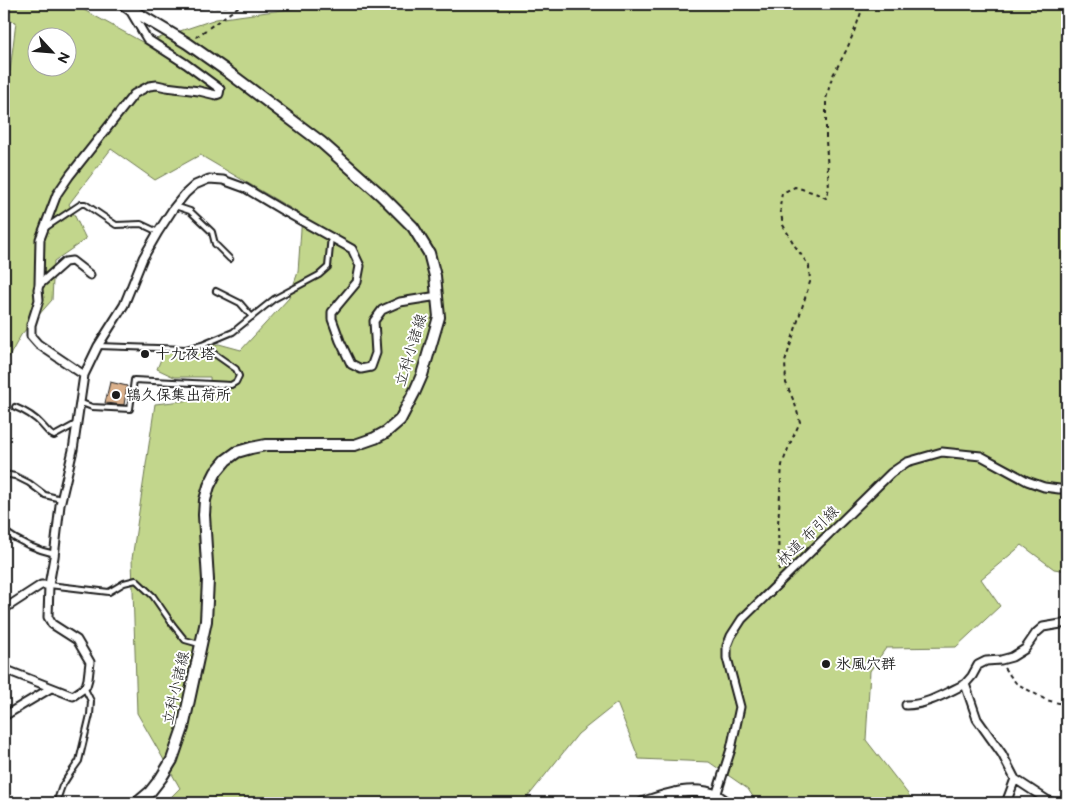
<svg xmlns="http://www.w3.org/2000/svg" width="1071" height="807" font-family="'Balsamiq Sans','Klee One',sans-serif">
	<rect width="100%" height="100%" fill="#fff"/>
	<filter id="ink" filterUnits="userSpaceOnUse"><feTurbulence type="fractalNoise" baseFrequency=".02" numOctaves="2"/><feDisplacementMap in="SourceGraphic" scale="10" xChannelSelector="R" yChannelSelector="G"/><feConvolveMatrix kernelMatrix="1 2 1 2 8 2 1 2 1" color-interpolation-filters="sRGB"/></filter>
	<g filter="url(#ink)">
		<!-- green -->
		<path fill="#c2d68c" stroke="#6f7954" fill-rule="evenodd" d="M 4,4 L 73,4 L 144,43 L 216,19 L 327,4 L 1067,4 L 1067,571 L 1054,569 L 1022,545 L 981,579 L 1000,606 L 956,647 L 886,648 L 870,671 L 866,740 L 915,803 L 757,803 L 748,789 L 709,762 L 639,759 L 617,703 L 578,734 L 523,803 L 165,803 L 180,788 L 137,713 L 132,559 L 155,404 L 211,398 L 210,377 L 174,377 L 157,369 L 163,354 L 219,344 L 241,350 L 289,298 L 298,272 L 302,215 L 200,155 L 155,180 L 111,149 L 69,204 L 86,239 L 54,261 L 52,300 L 21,335 L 4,366 L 4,72 L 10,71 L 16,22 L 4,20 ZM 38,38 L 68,38 L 68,68 L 38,68 Z"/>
		<!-- building -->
		<path fill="#dab08b" stroke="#1c1c1c" d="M 110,382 L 127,386 L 124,405 L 105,403 Z"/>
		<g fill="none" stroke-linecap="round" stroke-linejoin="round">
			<defs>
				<path id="lane" d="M 175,206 L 190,211 L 212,232 L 215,244 L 230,259
					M 45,228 L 81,204 L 85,204 L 116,225 L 141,224 L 158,232
					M 216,291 L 240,303 L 252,317
					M 98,346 L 186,349 L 202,345 L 233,332 L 274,299 L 319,275 L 328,267 L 331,236
					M 79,402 L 92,407 L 130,409 L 134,380 L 231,385 L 236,382 L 239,376 L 236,369 L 202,345
					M 15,407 C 25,411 35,417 42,425 C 46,429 49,434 54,436 L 76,424
					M 4,474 L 15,476 L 29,483 L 45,495 L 61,499
					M 4,531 C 19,542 36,550 55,554
					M 49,585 L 109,592 L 124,583 L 136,580 L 153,596 L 173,625 L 185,640 L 199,644
					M 56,803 L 62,786 L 69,775 L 79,761 L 90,715 L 91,701 L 86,691 L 83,689"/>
				<path id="street" d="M 39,285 L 65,262 L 72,261 L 90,275
					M 84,375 L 38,344 L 31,336 L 31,325 L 39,300 L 38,289 L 39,285 L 40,239 L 57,194 L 70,175 L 134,94 L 149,86 L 157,85 L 166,87 L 199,91 L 216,95 L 219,94 L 220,89 L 186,64 L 147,39 L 131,12
					M 4,609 L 41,585 L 49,585 L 54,557 L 60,505 L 73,450 L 84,375 L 98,346 L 124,305 L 143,258 L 158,232 L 173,209 L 185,194 L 195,185 L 209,179 L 223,180 L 245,188 L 282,210 L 352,249 L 360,266 L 357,282 L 332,312 L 332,319 L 340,341 L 351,364 L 361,369 L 371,367 L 376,353 L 374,321 L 382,310 L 400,302 L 438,296
					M 4,669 L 73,696 L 83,689 L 86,686 L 88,679 L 90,662 L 77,640 L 52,624 L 48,617 L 49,585
					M 906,705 C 927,705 946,693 965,684
					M 4,716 L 51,688
					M 716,796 L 731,749 L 740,707 L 727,658 L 727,646 L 731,636 L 742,619 L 891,473 L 907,462 L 942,452 L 981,456 L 1027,481 L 1044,487 L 1059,489 L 1067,489
					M 1006,803 L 1015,779
					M 1054,803 L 1047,800 L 1015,779 L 1002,754 L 977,719 L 965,684 L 972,676 L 978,665 L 986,661 L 1001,660 L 1012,657 L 1025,649 L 1036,633 L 1043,627 L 1067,623"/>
				<path id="secondary" d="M 123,4 L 130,9 L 187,43 L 224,69 L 321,142 L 381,195 L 413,227 L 429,253 L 435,276 L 439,317 L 422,375 L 415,391 L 400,420 L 386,432 L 375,438 L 355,445 L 266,445 L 251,448 L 237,452 L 226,460 L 216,472 L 209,486 L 205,500 L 204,515 L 208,580 L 206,621 L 183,728 L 172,760 L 161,778 L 150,792 L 137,803
					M 643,803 C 666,795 693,785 717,796 C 720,798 724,801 727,803"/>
			</defs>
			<!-- lane casing -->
			<use href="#lane" stroke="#1c1c1c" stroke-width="8"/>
			<!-- street casing -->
			<use href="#street" stroke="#1c1c1c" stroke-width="11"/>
			<!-- secondary casing -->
			<use href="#secondary" stroke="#1c1c1c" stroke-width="14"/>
			<!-- path -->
			<path stroke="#1c1c1c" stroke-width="2" stroke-dasharray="4 4" stroke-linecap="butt" d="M 152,4 L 187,9 L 244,4
				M 196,37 L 241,5 L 246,4
				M 779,571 L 778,524 L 782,465 L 789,446 L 800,422 L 795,404 L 786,383 L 785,362 L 810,282 L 809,266 L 795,246 L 783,225 L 780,207 L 782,193 L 795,187 L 815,193 L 826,198 L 829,188 L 826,140 L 826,99 L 832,77 L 847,49 L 857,24 L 864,4
				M 1004,668 L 1016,683 L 1046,700 L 1067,705"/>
			<!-- lane -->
			<use href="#lane" stroke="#fff" stroke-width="4"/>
			<!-- street -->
			<use href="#street" stroke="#fff" stroke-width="7"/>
			<!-- secondary -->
			<use href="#secondary" stroke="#fff" stroke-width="10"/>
		</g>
	</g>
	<!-- markers -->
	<g fill="#1c1c1c" stroke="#fff" stroke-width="2">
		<circle cx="145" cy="354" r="5"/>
		<circle cx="116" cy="395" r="5"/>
		<circle cx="826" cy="664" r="5"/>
	</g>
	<g text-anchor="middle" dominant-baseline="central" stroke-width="4" stroke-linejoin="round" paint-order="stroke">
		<!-- street labels -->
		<g font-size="15" fill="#1c1c1c" stroke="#fff">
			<text transform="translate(411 350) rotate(-73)">立科小諸線</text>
			<text transform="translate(808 536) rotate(-44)">林道 布引線</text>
			<text transform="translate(176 688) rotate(-77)">立科小諸線</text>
		</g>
		<!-- poi labels -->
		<g font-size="15" font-weight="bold" fill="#1c1c1c" stroke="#fff" text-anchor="start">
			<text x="155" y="354">十九夜塔</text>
			<text x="126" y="395">鴇久保集出荷所</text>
			<text x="836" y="664">氷風穴群</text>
		</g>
	</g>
	<!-- margin -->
	<rect width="1071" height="807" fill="none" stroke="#fff" stroke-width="20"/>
	<rect x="10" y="10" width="1051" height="787" fill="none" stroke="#1c1c1c" stroke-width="2" filter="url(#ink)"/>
	<!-- north arrow -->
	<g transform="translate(52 52) rotate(116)"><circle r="24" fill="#ffffff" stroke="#a4a4a4"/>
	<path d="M0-4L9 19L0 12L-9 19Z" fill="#1c1c1c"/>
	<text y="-8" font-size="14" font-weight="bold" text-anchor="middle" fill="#1c1c1c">N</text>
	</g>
</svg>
